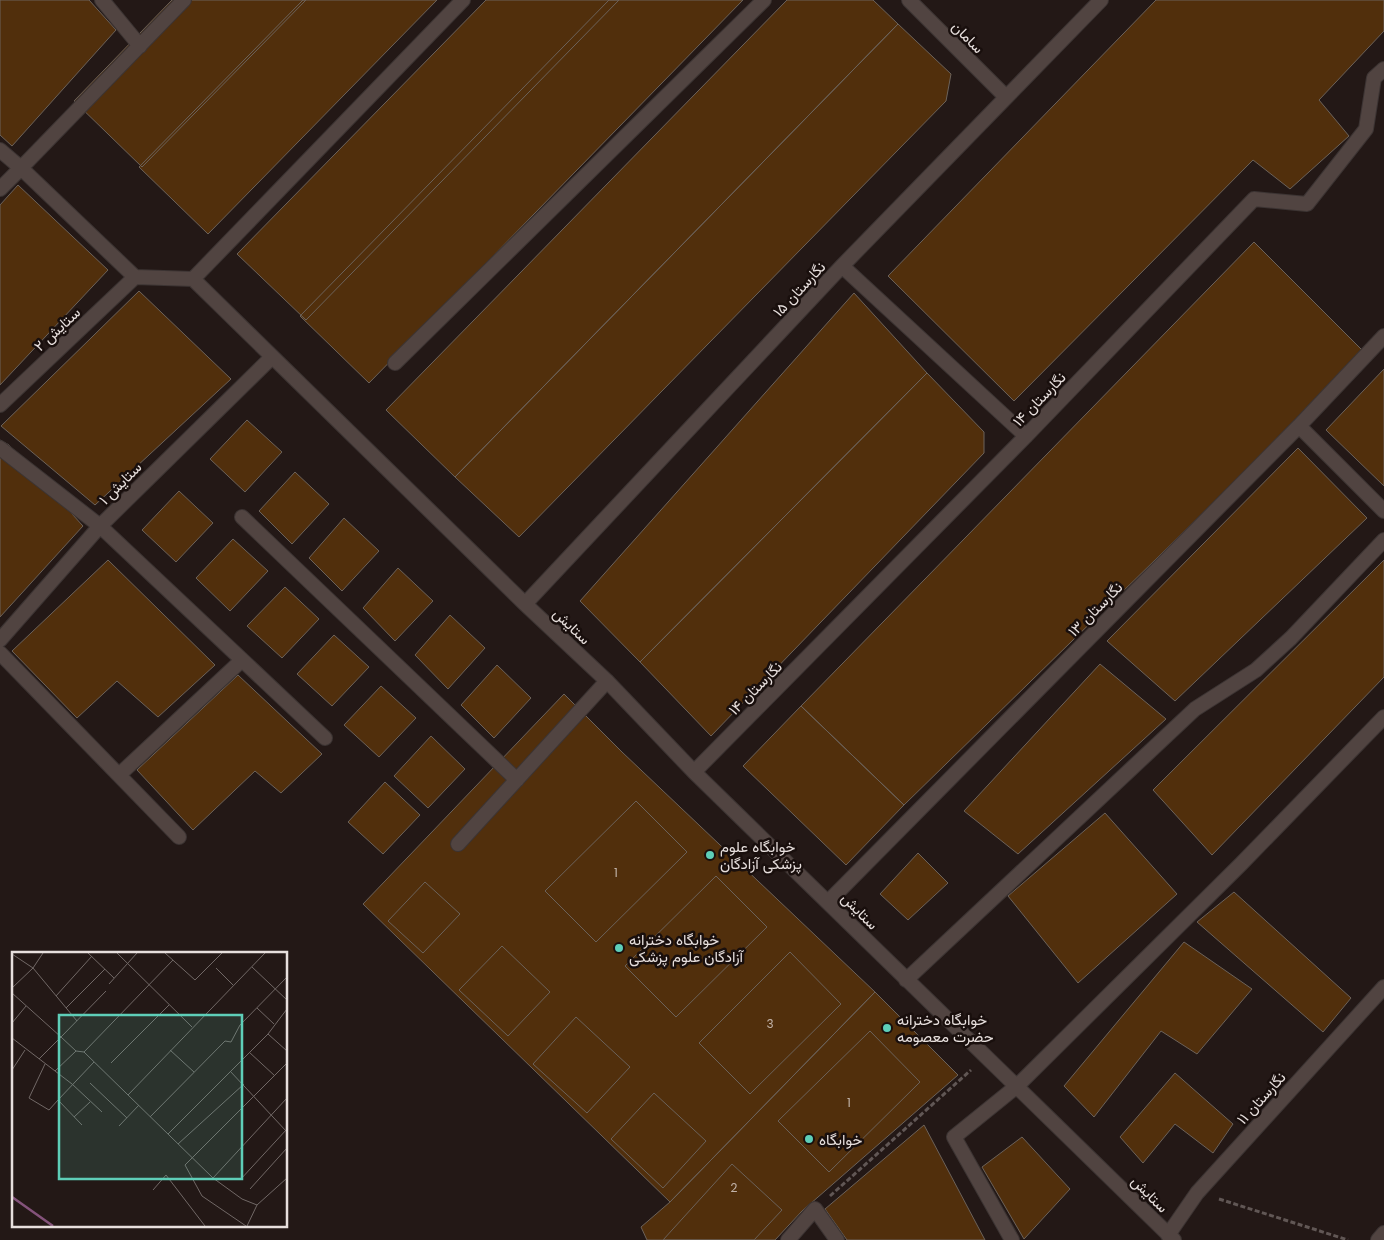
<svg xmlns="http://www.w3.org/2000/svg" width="1384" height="1240" font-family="Poppins,Vazirmatn,sans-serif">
	<rect width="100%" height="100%" fill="#231816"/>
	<!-- building -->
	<path fill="#512f0c" stroke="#6c625a" d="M 0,0 L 89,0 L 116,30 L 12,146 L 0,135 Z
		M 172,0 L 306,0 L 142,167 L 74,101 Z
		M 303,0 L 437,0 L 208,234 L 139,167 Z
		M 486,0 L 619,0 L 306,320 L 237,254 Z
		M 609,0 L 743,0 L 369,383 L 300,316 Z
		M 787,0 L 873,0 L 898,24 L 455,477 L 386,410 Z
		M 1156,0 L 1384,0 L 1384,31 L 1319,100 L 1349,136 L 1290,189 L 1253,160 L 1014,401 L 888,276 Z
		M 898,24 L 951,74 L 946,101 L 519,537 L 455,477 Z
		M 18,185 L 108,270 L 0,385 L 0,205 Z
		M 1254,242 L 1366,354 L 904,805 L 801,706 Z
		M 139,291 L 231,379 L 95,505 L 1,426 Z
		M 854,293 L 927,373 L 640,662 L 580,601 Z
		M 1384,369 L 1384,486 L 1326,430 Z
		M 927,373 L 984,432 L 984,453 L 711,736 L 640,662 Z
		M 247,420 L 282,452 L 245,492 L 210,459 Z
		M 0,440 L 9,445 L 83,526 L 0,617 Z
		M 1298,448 L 1367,518 L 1175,701 L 1107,641 Z
		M 295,472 L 329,504 L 292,544 L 259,511 Z
		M 179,491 L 213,523 L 176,562 L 142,530 Z
		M 344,518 L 379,551 L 342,591 L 309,558 Z
		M 233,539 L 268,571 L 230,611 L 196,578 Z
		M 108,560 L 215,665 L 158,717 L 117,681 L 77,718 L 12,651 Z
		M 1384,560 L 1384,677 L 1212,855 L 1153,790 Z
		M 398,568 L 433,601 L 395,641 L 363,608 Z
		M 285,587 L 319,619 L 282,658 L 247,626 Z
		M 450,615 L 485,648 L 448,689 L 415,655 Z
		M 334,635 L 369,667 L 332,706 L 297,674 Z
		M 1100,664 L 1166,719 L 1018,854 L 964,811 Z
		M 497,665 L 531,698 L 494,738 L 461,705 Z
		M 238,675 L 322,754 L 281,793 L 255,771 L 193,830 L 137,770 Z
		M 381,686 L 416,718 L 379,757 L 344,725 Z
		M 564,694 L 622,752 L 875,992 L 670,1202 L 363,904 Z
		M 801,706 L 904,805 L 846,865 L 743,766 Z
		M 431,736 L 465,769 L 428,808 L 394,776 Z
		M 385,782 L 420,815 L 383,854 L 348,822 Z
		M 636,801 L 687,852 L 596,942 L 545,891 Z
		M 1105,813 L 1177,894 L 1078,983 L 1008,896 Z
		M 918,853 L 948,883 L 908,920 L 880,894 Z
		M 716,876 L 767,927 L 676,1017 L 625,966 Z
		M 425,882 L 460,914 L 423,953 L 388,921 Z
		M 1234,892 L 1351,998 L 1323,1032 L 1197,922 Z
		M 1184,942 L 1252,989 L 1197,1054 L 1161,1031 L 1094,1117 L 1064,1086 Z
		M 502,946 L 550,992 L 508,1036 L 459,990 Z
		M 790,952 L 841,1004 L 750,1094 L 699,1043 Z
		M 875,992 L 958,1075 L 802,1211 L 775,1240 L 647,1240 L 641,1227 L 670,1202 Z
		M 576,1017 L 630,1067 L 587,1113 L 533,1064 Z
		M 870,1031 L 920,1082 L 829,1172 L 778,1121 Z
		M 1175,1073 L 1233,1124 L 1213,1153 L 1175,1124 L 1143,1163 L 1120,1137 Z
		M 654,1093 L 706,1141 L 663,1188 L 611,1139 Z
		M 924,1125 L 985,1240 L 847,1240 L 825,1209 Z
		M 1022,1137 L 1070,1189 L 1024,1239 L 982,1167 Z
		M 732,1164 L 782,1210 L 754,1240 L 663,1240 Z"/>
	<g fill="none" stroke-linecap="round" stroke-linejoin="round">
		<defs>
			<path id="minor" d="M 102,0 L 140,46
				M 184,0 L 21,168 L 135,277 L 193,279 L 525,604 L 607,681 L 694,772 L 1174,1240
				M 909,0 L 1005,96
				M 0,150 L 21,168 L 0,189
				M 842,266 L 1026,436
				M 193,279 L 463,0
				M 395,363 L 764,0
				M 0,405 L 135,277
				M 1299,426 L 1384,511
				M 0,448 L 100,526 L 325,738
				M 242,517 L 517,780
				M 525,604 L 842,266 L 1101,0
				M 0,640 L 100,526 L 272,357
				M 0,653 L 179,837
				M 694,772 L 1026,436 L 1254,199 L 1307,204 L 1366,129 L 1374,78 L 1384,69
				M 119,775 L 242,660
				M 458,844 L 607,681
				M 828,902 L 1299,426 L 1384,336
				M 906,980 L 1195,709 L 1256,670 L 1291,638 L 1384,540
				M 1168,1235 L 1197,1193 L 1384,987
				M 788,1240 L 815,1209 L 837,1240
				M 1012,1240 L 954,1137 L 1017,1086 L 1241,864 L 1384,717
				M 1378,1240 L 1384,1233"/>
		</defs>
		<!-- minor casing -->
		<use href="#minor" stroke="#3c3433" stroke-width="16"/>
		<!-- path -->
		<path stroke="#615755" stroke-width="3" stroke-dasharray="5 2.5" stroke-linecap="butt" d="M 830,1196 L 971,1070
			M 1219,1199 L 1348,1240"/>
		<!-- minor -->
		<use href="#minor" stroke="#514441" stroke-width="14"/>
	</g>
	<!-- markers -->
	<g fill="#5eceb8" stroke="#190f0d" stroke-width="2">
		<circle cx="710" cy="855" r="5"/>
		<circle cx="619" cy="948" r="5"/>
		<circle cx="887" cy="1028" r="5"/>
		<circle cx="809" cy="1139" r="5"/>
	</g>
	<g text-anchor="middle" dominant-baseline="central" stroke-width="5" stroke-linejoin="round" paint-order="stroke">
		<!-- number labels -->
		<g font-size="12" fill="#c2b3a9">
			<text x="616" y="872">1</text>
			<text x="770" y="1023">3</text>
			<text x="849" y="1102">1</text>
			<text x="734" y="1187">2</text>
		</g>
		<!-- street labels -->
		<g font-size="15" fill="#e7dfdd" stroke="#190f0d">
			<text transform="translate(968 37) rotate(45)">سامان</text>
			<text transform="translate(799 289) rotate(-47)">نگارستان ۱۵</text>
			<text transform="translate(57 329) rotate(-43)">ستایش ۲</text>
			<text transform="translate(1039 399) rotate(-46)">نگارستان ۱۴</text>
			<text transform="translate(120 483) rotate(-45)">ستایش ۱</text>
			<text transform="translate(1095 609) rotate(-45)">نگارستان ۱۳</text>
			<text transform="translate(572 626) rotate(44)">ستایش</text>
			<text transform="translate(755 688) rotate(-45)">نگارستان ۱۴</text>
			<text transform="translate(860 911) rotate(45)">ستایش</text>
			<text transform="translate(1261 1098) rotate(-48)">نگارستان ۱۱</text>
			<text transform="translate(1150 1194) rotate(45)">ستایش</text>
		</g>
		<!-- poi labels -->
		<g font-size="15" fill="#e7dfdd" stroke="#190f0d" text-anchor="start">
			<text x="720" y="846">خوابگاه علوم<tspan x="720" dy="17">پزشکی آزادگان</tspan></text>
			<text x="629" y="939">خوابگاه دخترانه<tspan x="629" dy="17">آزادگان علوم پزشکی</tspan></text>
			<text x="897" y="1019">خوابگاه دخترانه<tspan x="897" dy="17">حضرت معصومه</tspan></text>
			<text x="819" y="1139">خوابگاه</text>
		</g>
	</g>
	<!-- overview -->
	<g transform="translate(12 952)">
		<rect width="275" height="275" fill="#231816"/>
		<path fill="none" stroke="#84537b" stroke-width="2.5" d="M 0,245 L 41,274"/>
		<path fill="none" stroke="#716866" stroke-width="1" d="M 76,1 L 102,26M 105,1 L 180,75M 153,1 L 183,28 L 210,1M 0,2 L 21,16 L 65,69M 240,15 L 275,48M 204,16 L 221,33M 97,32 L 125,1M 0,36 L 21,16 L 31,1M 94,39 L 49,85 L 64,99 L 72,100 L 201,226 L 230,247 L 245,253 L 275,226M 0,41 L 49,85 L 27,107M 44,44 L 80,4M 54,56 L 93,17M 245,56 L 262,72M 0,71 L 14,54M 256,82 L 275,99M 0,86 L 60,132 L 90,160M 158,98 L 182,120M 72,100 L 161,8M 237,100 L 263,124M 99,111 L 157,53M 33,112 L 17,146 L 37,158 L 46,148M 0,118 L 13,98M 43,119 L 64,99M 218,119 L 275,180M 78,131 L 115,166M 116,143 L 253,1M 62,165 L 78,150M 138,165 L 213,89 L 219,90 L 228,73 L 275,25M 70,173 L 46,148 L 82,110M 107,174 L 127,153M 156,182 L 256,82 L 275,57M 166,192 L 232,132M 201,226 L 275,146M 228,228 L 275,177M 238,237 L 275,196M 141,238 L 154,223 L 193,274M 234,274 L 190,244 L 173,213 L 275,111M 235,274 L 245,253"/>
		<path fill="#5eceb8" fill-opacity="0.15" stroke="#5eceb8" stroke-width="2.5" d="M 47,63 L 230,63 L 230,227 L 47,227 Z"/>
		<rect width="275" height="275" fill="none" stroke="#e7dfdd" stroke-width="2.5"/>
	</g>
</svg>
